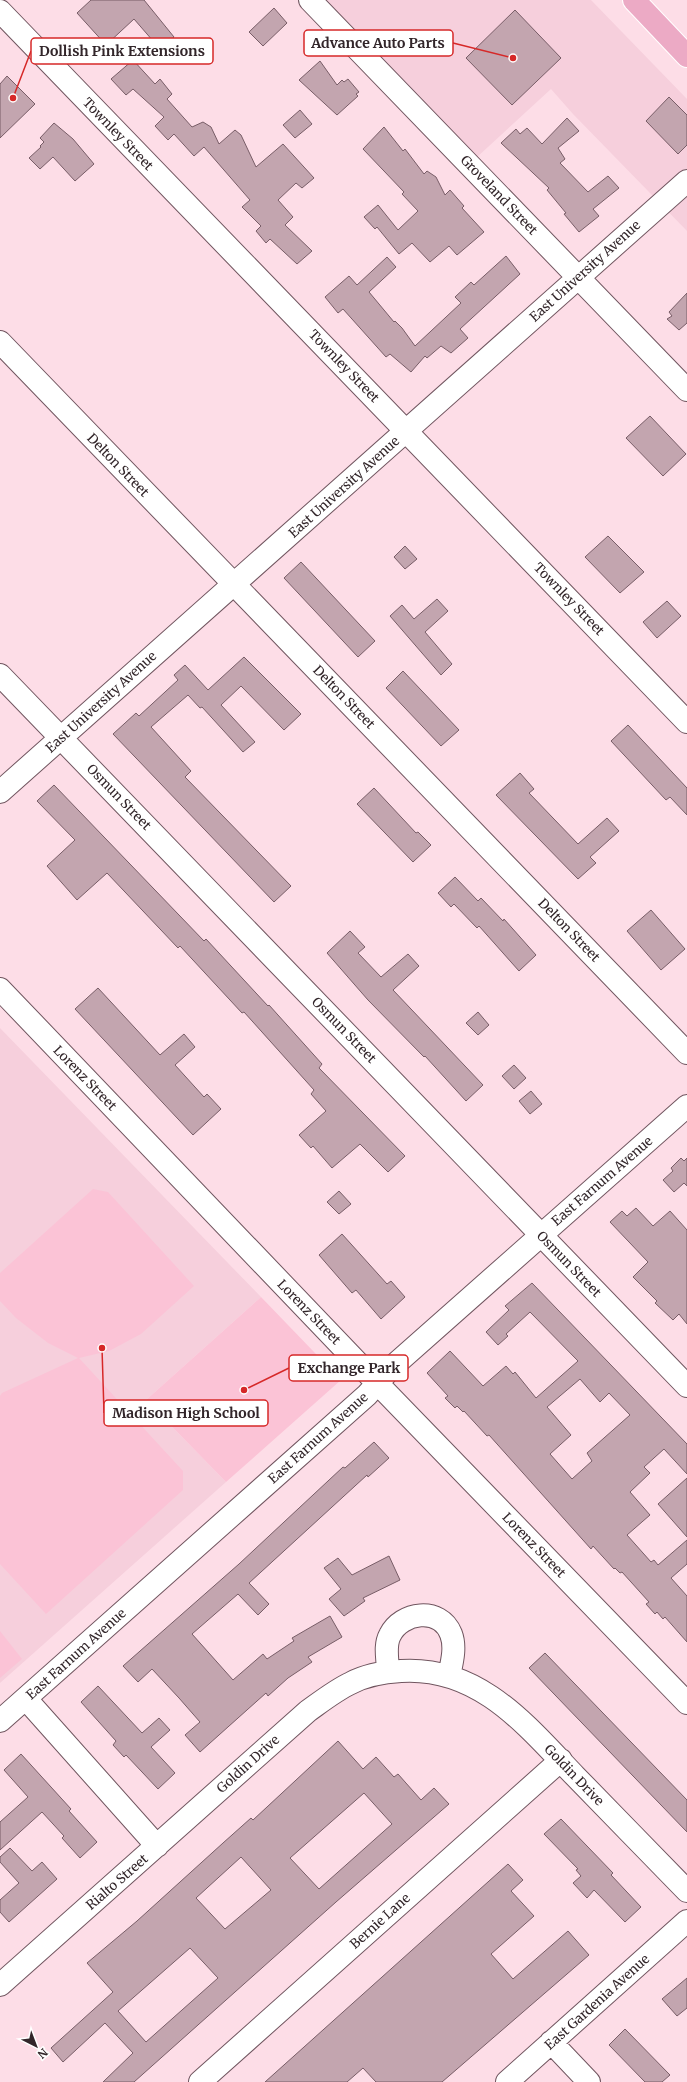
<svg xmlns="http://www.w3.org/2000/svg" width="687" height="2082" font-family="Merriweather,serif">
	<rect width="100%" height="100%" fill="#fddde7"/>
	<!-- built -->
	<path fill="#f6cfdc" d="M 324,0 L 591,0 L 687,99 L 687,231 L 573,114 L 551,89 L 476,158 Z
		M 0,1028 L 261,1297 L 146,1400 L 226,1482 L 0,1683 Z"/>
	<!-- green -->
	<path fill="#fbc3d6" d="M 93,1189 L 108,1192 L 194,1286 L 141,1334 L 109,1351 L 79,1358 L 183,1471 L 183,1490 L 46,1614 L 0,1564 L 0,1396 L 2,1393 L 78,1358 L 48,1343 L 16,1318 L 0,1301 L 0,1273 Z
		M 261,1297 L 341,1380 L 226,1482 L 146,1400 Z
		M 0,1631 L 22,1659 L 0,1678 Z"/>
	<!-- building -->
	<path fill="#c3a5af" stroke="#785d67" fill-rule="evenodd" d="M 91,0 L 144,0 L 174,37 L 160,49 L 134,19 L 106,45 L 77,13 Z
		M 274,8 L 287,23 L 263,46 L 249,32 Z
		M 515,10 L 561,58 L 512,105 L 466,58 Z
		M 133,60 L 155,84 L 160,79 L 172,94 L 167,99 L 192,127 L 203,122 L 211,127 L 219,144 L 235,130 L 241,135 L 256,167 L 283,144 L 314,178 L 302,188 L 296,183 L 278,200 L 293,217 L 285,225 L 312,251 L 297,264 L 270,239 L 266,243 L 256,231 L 261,226 L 242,207 L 250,200 L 204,147 L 194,156 L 174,134 L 168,140 L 155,126 L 164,117 L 133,89 L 126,95 L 111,79 Z
		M 320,61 L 337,85 L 342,80 L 344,82 L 348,79 L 359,92 L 356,94 L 358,96 L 337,115 L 299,80 Z
		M 7,76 L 35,104 L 0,138 L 0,84 Z
		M 669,97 L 687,115 L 687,145 L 678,154 L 646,121 Z
		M 300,110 L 312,124 L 295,138 L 283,125 Z
		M 567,118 L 579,131 L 558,148 L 565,159 L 560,163 L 588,192 L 608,176 L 619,188 L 593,209 L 599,216 L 579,232 L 564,214 L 566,213 L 547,190 L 549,188 L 501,143 L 516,129 L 520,134 L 527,128 L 542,144 Z
		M 54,123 L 73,139 L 94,164 L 75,181 L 53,157 L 40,169 L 29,158 L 41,147 L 40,146 L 44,142 L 40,138 Z
		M 384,127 L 403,151 L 405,149 L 424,174 L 427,171 L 436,177 L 445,195 L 450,190 L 464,206 L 462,208 L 484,232 L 457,255 L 449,246 L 430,262 L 412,243 L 399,254 L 377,227 L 375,229 L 364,217 L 378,205 L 398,230 L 418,211 L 402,194 L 404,192 L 363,149 Z
		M 506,256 L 520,274 L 460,329 L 468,338 L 451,353 L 441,346 L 427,358 L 425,356 L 411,372 L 390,354 L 386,357 L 343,309 L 338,313 L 325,297 L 349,276 L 357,285 L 387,257 L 396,267 L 369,292 L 394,322 L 395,321 L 402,328 L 415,346 L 461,303 L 455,297 L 471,282 L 474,285 Z
		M 687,293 L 687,323 L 679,330 L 667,319 L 672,316 L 669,312 Z
		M 650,416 L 686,454 L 663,476 L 626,438 Z
		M 608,536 L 644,572 L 620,593 L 585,557 Z
		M 405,546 L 417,559 L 405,569 L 394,557 Z
		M 301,562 L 375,641 L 358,657 L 284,578 Z
		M 437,599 L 448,611 L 425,632 L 452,664 L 441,675 L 390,616 L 402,605 L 414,619 Z
		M 667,601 L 681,616 L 657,638 L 643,622 Z
		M 244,657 L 301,714 L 284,730 L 241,686 L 221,705 L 255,742 L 243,752 L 202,707 L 200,708 L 188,695 L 151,727 L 191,771 L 185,777 L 291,886 L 274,902 L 113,734 L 136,713 L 139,716 L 178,680 L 174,675 L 185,665 L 208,690 Z
		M 403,671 L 459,730 L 441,746 L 386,688 Z
		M 628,725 L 687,788 L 687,815 L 670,797 L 666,800 L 611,741 Z
		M 520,773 L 534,789 L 529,793 L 578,844 L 607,818 L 619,831 L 590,857 L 596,863 L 578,879 L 496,795 Z
		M 54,785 L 204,941 L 206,939 L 268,1006 L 269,1005 L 322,1064 L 319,1068 L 405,1156 L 388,1172 L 360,1144 L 332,1168 L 313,1146 L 311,1148 L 299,1135 L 326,1111 L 311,1094 L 314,1090 L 244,1012 L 242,1013 L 180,946 L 178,948 L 107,873 L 77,900 L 47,866 L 75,840 L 37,801 Z
		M 374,788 L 416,833 L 418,832 L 431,845 L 413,862 L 357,804 Z
		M 455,877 L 478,901 L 481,898 L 503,921 L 504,919 L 536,955 L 519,971 L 479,926 L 477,928 L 454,904 L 451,907 L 438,893 Z
		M 651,910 L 685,949 L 661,970 L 627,931 Z
		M 350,931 L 365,947 L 358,953 L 381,977 L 408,954 L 419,966 L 393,990 L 483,1085 L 466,1101 L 425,1056 L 424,1057 L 368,1000 L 327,953 Z
		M 98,988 L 160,1055 L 184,1034 L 195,1047 L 175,1065 L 204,1097 L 207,1094 L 221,1109 L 193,1135 L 75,1009 Z
		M 478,1012 L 489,1025 L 478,1035 L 466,1023 Z
		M 514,1065 L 526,1078 L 514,1089 L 502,1076 Z
		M 531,1091 L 542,1104 L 530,1114 L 519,1101 Z
		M 681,1158 L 684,1161 L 687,1158 L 687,1186 L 684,1183 L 674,1192 L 663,1180 L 673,1171 L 671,1168 Z
		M 339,1191 L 351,1204 L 339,1214 L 327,1202 Z
		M 636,1208 L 653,1226 L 670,1211 L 687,1230 L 687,1324 L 679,1314 L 673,1320 L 655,1303 L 657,1301 L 633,1277 L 648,1262 L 610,1222 L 622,1211 L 627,1216 Z
		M 342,1234 L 387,1284 L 391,1281 L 405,1297 L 381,1319 L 356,1290 L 352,1293 L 319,1255 Z
		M 532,1283 L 687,1444 L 687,1474 L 664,1449 L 644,1467 L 650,1473 L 630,1492 L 650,1515 L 627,1535 L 651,1562 L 654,1560 L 658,1565 L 687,1540 L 687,1564 L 671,1578 L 687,1596 L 687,1642 L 665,1617 L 663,1619 L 657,1612 L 655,1614 L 646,1604 L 649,1602 L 622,1572 L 620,1573 L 615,1568 L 614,1569 L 593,1546 L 591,1549 L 489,1435 L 487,1436 L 464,1411 L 463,1412 L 457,1406 L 455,1408 L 445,1398 L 448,1396 L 427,1373 L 450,1351 L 483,1386 L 506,1366 L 513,1374 L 515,1372 L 536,1398 L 578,1361 L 530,1312 L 506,1334 L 508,1336 L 498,1345 L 486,1332 L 509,1310 L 505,1306 ZM 580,1379 L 600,1402 L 609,1393 L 630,1415 L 587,1453 L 592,1461 L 572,1479 L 550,1454 L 571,1435 L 547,1407 Z
		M 374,1442 L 389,1458 L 368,1477 L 367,1475 L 249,1583 L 269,1604 L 258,1615 L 238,1594 L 192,1634 L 233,1680 L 263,1654 L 267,1659 L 294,1641 L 292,1638 L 330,1616 L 342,1637 L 308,1657 L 312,1662 L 288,1678 L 268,1696 L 266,1693 L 200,1752 L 185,1735 L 200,1722 L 179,1698 L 152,1669 L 138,1682 L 123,1666 L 239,1564 L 343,1467 L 345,1468 Z
		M 687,1478 L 687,1537 L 658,1504 Z
		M 389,1556 L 400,1580 L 363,1598 L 365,1601 L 344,1616 L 329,1599 L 341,1589 L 324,1568 L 338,1558 L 352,1575 Z
		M 545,1653 L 687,1800 L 687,1832 L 529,1668 Z
		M 98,1686 L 142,1733 L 159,1718 L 170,1730 L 151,1747 L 175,1773 L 158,1789 L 126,1755 L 124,1757 L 113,1745 L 116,1741 L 81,1702 Z
		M 338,1741 L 363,1769 L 376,1757 L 394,1777 L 398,1774 L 421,1800 L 434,1788 L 449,1804 L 336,1902 L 134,2082 L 103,2082 L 133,2053 L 105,2023 L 63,2062 L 51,2048 L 113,1992 L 87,1963 L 137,1921 L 223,1843 L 251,1818 L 253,1820 ZM 364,1793 L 392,1824 L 319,1889 L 290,1858 ZM 241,1857 L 271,1890 L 225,1929 L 196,1898 ZM 190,1948 L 218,1978 L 146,2042 L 118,2011 Z
		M 21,1754 L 71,1809 L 69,1811 L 97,1842 L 80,1858 L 62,1838 L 64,1836 L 42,1812 L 0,1850 L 0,1822 L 28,1797 L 4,1770 Z
		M 561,1819 L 613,1873 L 611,1875 L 641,1907 L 625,1922 L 594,1890 L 587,1898 L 573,1883 L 581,1876 L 576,1870 L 578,1869 L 544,1834 Z
		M 10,1848 L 32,1871 L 42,1862 L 57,1879 L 9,1922 L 0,1912 L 0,1900 L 19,1883 L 0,1862 L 0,1857 Z
		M 508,1864 L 523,1880 L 511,1891 L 534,1916 L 491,1954 L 513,1979 L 568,1931 L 589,1955 L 442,2082 L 376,2082 L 363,2068 L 347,2082 L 265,2082 Z
		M 687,1978 L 687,2008 L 677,2016 L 662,1999 Z
		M 625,2029 L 670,2075 L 662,2082 L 645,2082 L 609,2045 Z"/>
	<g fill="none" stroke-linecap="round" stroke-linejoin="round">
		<defs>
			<path id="minor" d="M 310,0 L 687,390
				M 0,11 L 687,722
				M 0,342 L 687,1053
				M 0,675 L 687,1386
				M 0,792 L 687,181
				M 0,989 L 377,1383 L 687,1703
				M 388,1672 C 388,1660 384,1646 390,1635 C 401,1612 440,1606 451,1634 C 456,1647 452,1662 449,1676
				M 26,1699 L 157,1846
				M 0,1721 L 367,1395 L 391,1368 L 687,1106
				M 0,1985 L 308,1711 C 322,1701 336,1690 351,1683 C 366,1675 384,1672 401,1671 C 479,1666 526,1725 575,1776 C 612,1814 650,1853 687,1891
				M 551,2042 L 589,2082
				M 200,2082 L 561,1760
				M 507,2082 L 687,1921"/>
			<path id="major" d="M 634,0 L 687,56"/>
		</defs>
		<!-- minor casing -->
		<use href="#minor" stroke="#70555f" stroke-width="24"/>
		<!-- major casing -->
		<use href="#major" stroke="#fff" stroke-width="24"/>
		<!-- minor -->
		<use href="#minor" stroke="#fff" stroke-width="22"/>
		<!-- major -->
		<use href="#major" stroke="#ecaac5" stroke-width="22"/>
	</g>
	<g text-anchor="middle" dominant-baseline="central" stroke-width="3" stroke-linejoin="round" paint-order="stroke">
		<!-- street labels -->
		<g font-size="13" fill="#32262a" stroke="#fff">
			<text transform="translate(118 134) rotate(46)">Townley Street</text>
			<text transform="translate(499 195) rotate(46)">Groveland Street</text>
			<text transform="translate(585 271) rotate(-42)">East University Avenue</text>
			<text transform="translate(344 366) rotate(46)">Townley Street</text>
			<text transform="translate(118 465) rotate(46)">Delton Street</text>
			<text transform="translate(344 487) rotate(-42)">East University Avenue</text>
			<text transform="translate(569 599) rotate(46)">Townley Street</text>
			<text transform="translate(344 697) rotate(46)">Delton Street</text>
			<text transform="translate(101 702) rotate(-42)">East University Avenue</text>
			<text transform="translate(119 797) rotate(46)">Osmun Street</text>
			<text transform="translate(569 930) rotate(46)">Delton Street</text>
			<text transform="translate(344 1030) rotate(46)">Osmun Street</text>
			<text transform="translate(85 1078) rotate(46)">Lorenz Street</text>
			<text transform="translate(602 1181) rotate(-41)">East Farnum Avenue</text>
			<text transform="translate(569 1264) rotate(46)">Osmun Street</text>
			<text transform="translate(309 1312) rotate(46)">Lorenz Street</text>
			<text transform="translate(318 1438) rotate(-42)">East Farnum Avenue</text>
			<text transform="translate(534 1545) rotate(46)">Lorenz Street</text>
			<text transform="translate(76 1654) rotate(-42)">East Farnum Avenue</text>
			<text transform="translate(248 1764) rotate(-42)">Goldin Drive</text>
			<text transform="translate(574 1775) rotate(46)">Goldin Drive</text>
			<text transform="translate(117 1882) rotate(-41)">Rialto Street</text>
			<text transform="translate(380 1921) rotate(-42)">Bernie Lane</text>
			<text transform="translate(597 2002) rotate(-42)">East Gardenia Avenue</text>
		</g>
	</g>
	<!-- callouts -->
	<path fill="none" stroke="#d62828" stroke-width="1.5" d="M513 58L453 43M13 98L31 51M244 1390L289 1368M102 1348L104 1413"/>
	<g fill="#d62828" stroke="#fff" stroke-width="1.5">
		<circle cx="513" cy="58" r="4"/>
		<circle cx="13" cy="98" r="4"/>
		<circle cx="244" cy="1390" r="4"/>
		<circle cx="102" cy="1348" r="4"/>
	</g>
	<g fill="#fff" stroke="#d62828" stroke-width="1.5">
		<rect x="304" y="30" width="149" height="26" rx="4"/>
		<rect x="31" y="38" width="182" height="26" rx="4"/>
		<rect x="289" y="1355" width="119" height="26" rx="4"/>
		<rect x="104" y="1400" width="164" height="26" rx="4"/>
	</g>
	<g font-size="14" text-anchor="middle" font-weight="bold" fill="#32262a">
		<text x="378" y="48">Advance Auto Parts</text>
		<text x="122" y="56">Dollish Pink Extensions</text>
		<text x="349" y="1373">Exchange Park</text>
		<text x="186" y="1418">Madison High School</text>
	</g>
	<!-- north arrow -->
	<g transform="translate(36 2046) rotate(138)" stroke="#ffffff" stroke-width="3" paint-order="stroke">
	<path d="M0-3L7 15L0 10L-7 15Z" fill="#32262a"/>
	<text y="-6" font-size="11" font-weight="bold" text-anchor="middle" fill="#32262a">N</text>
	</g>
</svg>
